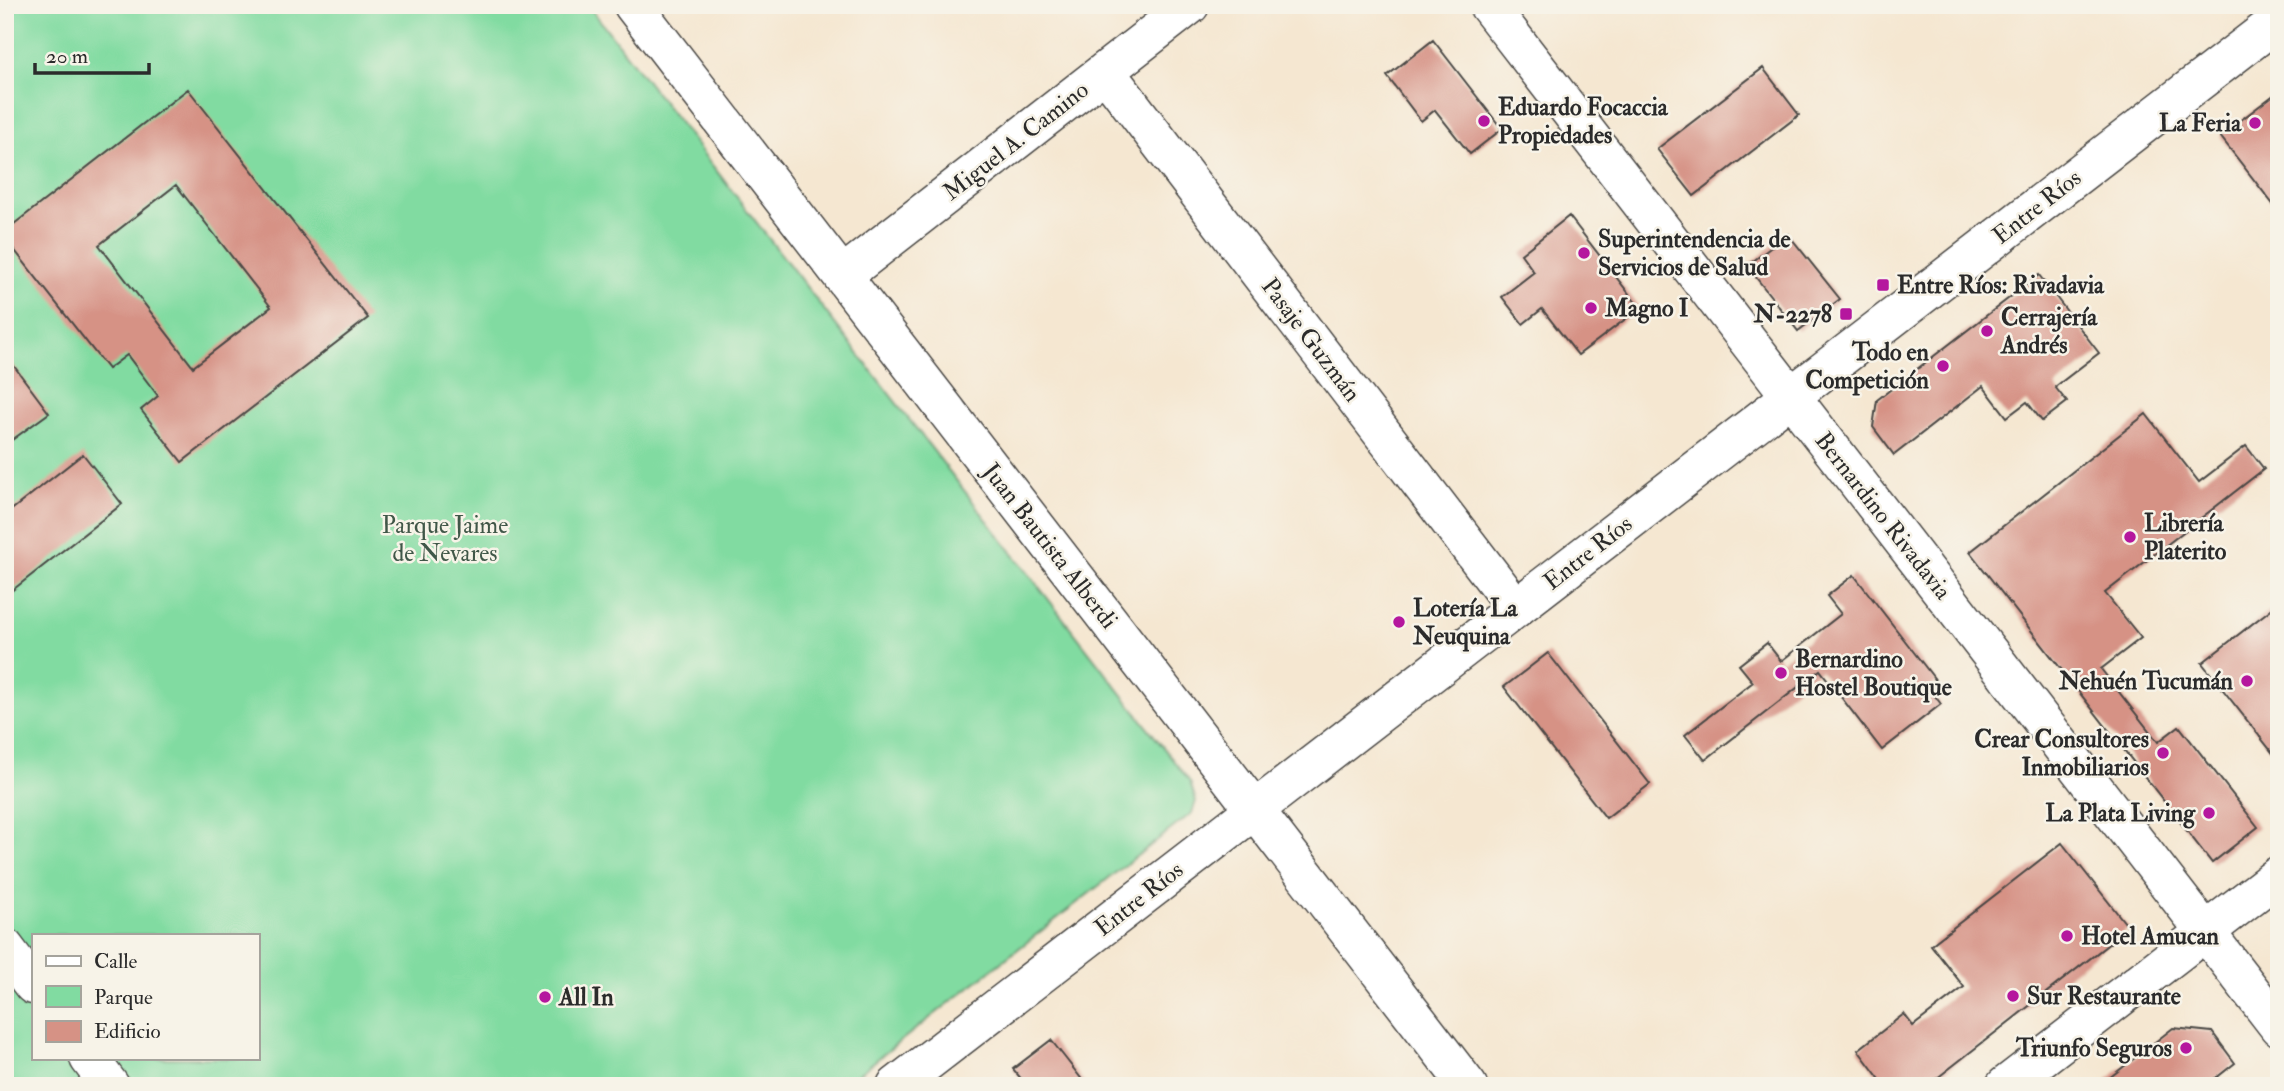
<svg xmlns="http://www.w3.org/2000/svg" width="2284" height="1091" font-family="'IM FELL Double Pica',serif">
	<rect width="100%" height="100%" fill="#f7f3e8"/>
	<filter id="ink" filterUnits="userSpaceOnUse"><feTurbulence type="fractalNoise" baseFrequency=".0143" numOctaves="2"/><feDisplacementMap in="SourceGraphic" scale="14" xChannelSelector="R" yChannelSelector="G"/><feConvolveMatrix kernelMatrix="1 2 1 2 8 2 1 2 1" color-interpolation-filters="sRGB"/></filter>
	<filter id="wash" filterUnits="userSpaceOnUse"><feTurbulence type="fractalNoise" baseFrequency=".00686" numOctaves="4" result="noise"/><feDisplacementMap in="SourceGraphic" scale="28" xChannelSelector="R" yChannelSelector="G"/><feGaussianBlur stdDeviation="1.57" result="paint"/><feColorMatrix in="noise" values="0 0 0 0 0 0 0 0 0 0 0 0 0 0 0 0 0 1.4 0 .05"/><feComposite in="paint" operator="in"/></filter>
	<g filter="url(#wash)">
		<rect width="100%" height="100%" fill="#f5e7d1"/>
		<!-- green -->
		<path fill="#81dba1" stroke="#568366" stroke-width="2" fill-rule="evenodd" d="M 5,5 L 588,5 L 1190,782 L 1196,801 L 1192,813 L 843,1086 L 5,1086 ZM 33,935 L 257,935 L 257,1058 L 33,1058 Z"/>
		<g id="blocks">
			<!-- building -->
			<path fill="#d69285" fill-rule="evenodd" d="M 1433,40 L 1502,129 L 1470,154 L 1435,110 L 1421,121 L 1387,76 Z
				M 1763,68 L 1799,115 L 1694,196 L 1657,149 Z
				M 188,89 L 368,318 L 182,462 L 141,410 L 158,396 L 127,355 L 108,369 L 5,238 L 5,231 ZM 176,185 L 271,307 L 193,367 L 99,245 Z
				M 2279,91 L 2279,212 L 2220,136 Z
				M 1569,216 L 1640,308 L 1578,355 L 1542,309 L 1523,324 L 1502,297 L 1534,272 L 1521,254 Z
				M 1788,234 L 1840,299 L 1798,331 L 1747,266 Z
				M 2039,275 L 2099,353 L 2055,387 L 2067,402 L 2042,421 L 2027,402 L 2007,417 L 1983,386 L 1894,455 L 1873,427 L 1877,400 Z
				M 5,354 L 49,413 L 5,445 Z
				M 2146,414 L 2199,482 L 2246,446 L 2264,469 L 2105,593 L 2141,638 L 2101,669 L 2158,742 L 2179,726 L 2258,827 L 2212,863 L 1970,552 Z
				M 83,454 L 122,504 L 5,596 L 5,515 Z
				M 1854,575 L 1937,682 L 1929,688 L 1941,704 L 1882,750 L 1820,670 L 1705,760 L 1685,735 L 1753,682 L 1739,665 L 1767,643 L 1781,661 L 1841,614 L 1827,596 Z
				M 2279,603 L 2279,761 L 2202,663 Z
				M 1548,653 L 1650,784 L 1606,818 L 1504,687 Z
				M 2062,843 L 2129,928 L 1927,1086 L 1885,1086 L 1858,1050 L 1904,1014 L 1913,1026 L 1964,987 L 1931,945 Z
				M 2173,1028 L 2212,1032 L 2235,1063 L 2206,1086 L 2099,1086 Z
				M 1051,1040 L 1066,1059 L 1087,1086 L 1027,1086 L 1013,1069 Z"/>
		</g>
	</g>
	<g filter="url(#ink)">
		<use href="#blocks" fill-opacity="0" stroke="#494744" stroke-width="2"/>
		<g fill="none" stroke-linecap="round" stroke-linejoin="round">
			<defs>
				<path id="minor" d="M 633,5 L 1468,1086
					M 1488,5 L 2279,1027
					M 1105,71 L 1516,608
					M 842,276 L 1190,5
					M 5,948 L 33,985
					M 89,1058 L 110,1086
					M 896,1086 L 2279,20
					M 2005,1086 L 2279,875"/>
			</defs>
			<!-- minor casing -->
			<use href="#minor" stroke="#494744" stroke-width="41"/>
			<!-- minor -->
			<use href="#minor" stroke="#fff" stroke-width="38"/>
		</g>
	</g>
	<!-- markers -->
	<g fill="#b5179e" stroke="#f7f3e8" stroke-width="2.5">
		<circle cx="1484" cy="121" r="7"/>
		<circle cx="2255" cy="123" r="7"/>
		<circle cx="1584" cy="253" r="7"/>
		<rect x="1876" y="278" width="14" height="14" rx="3.5"/>
		<circle cx="1591" cy="308" r="7"/>
		<rect x="1839" y="307" width="14" height="14" rx="3.5"/>
		<circle cx="1987" cy="331" r="7"/>
		<circle cx="1943" cy="366" r="7"/>
		<circle cx="2130" cy="537" r="7"/>
		<circle cx="1399" cy="622" r="7"/>
		<circle cx="1781" cy="673" r="7"/>
		<circle cx="2247" cy="681" r="7"/>
		<circle cx="2163" cy="753" r="7"/>
		<circle cx="2209" cy="813" r="7"/>
		<circle cx="2067" cy="936" r="7"/>
		<circle cx="2013" cy="996" r="7"/>
		<circle cx="545" cy="997" r="7"/>
		<circle cx="2186" cy="1048" r="7"/>
	</g>
	<g text-anchor="middle" dominant-baseline="central" stroke-width="5" stroke-linejoin="round" paint-order="stroke">
		<!-- poi labels -->
		<g font-size="24" font-weight="bold" fill="#2b2b2b" stroke="#f7f3e8" text-anchor="start">
			<text x="1498" y="107">Eduardo Focaccia<tspan x="1498" dy="28">Propiedades</tspan></text>
			<text x="2241" y="123" text-anchor="end">La Feria</text>
			<text x="1598" y="239">Superintendencia de<tspan x="1598" dy="28">Servicios de Salud</tspan></text>
			<text x="1897" y="285">Entre Ríos: Rivadavia</text>
			<text x="1605" y="308">Magno I</text>
			<text x="1832" y="314" text-anchor="end">N-2278</text>
			<text x="2001" y="317">Cerrajería<tspan x="2001" dy="28">Andrés</tspan></text>
			<text x="1929" y="352" text-anchor="end">Todo en<tspan x="1929" dy="28">Competición</tspan></text>
			<text x="2144" y="523">Librería<tspan x="2144" dy="28">Platerito</tspan></text>
			<text x="1413" y="608">Lotería La<tspan x="1413" dy="28">Neuquina</tspan></text>
			<text x="1795" y="659">Bernardino<tspan x="1795" dy="28">Hostel Boutique</tspan></text>
			<text x="2233" y="681" text-anchor="end">Nehuén Tucumán</text>
			<text x="2149" y="739" text-anchor="end">Crear Consultores<tspan x="2149" dy="28">Inmobiliarios</tspan></text>
			<text x="2195" y="813" text-anchor="end">La Plata Living</text>
			<text x="2081" y="936">Hotel Amucan</text>
			<text x="2027" y="996">Sur Restaurante</text>
			<text x="559" y="997">All In</text>
			<text x="2172" y="1048" text-anchor="end">Triunfo Seguros</text>
		</g>
		<!-- street labels -->
		<g font-size="24" fill="#2b2b2b" stroke="#f7f3e8">
			<text transform="translate(1016 141) rotate(-38)">Miguel A. Camino</text>
			<text transform="translate(2037 207) rotate(-38)">Entre Ríos</text>
			<text transform="translate(1311 340) rotate(53)">Pasaje Guzmán</text>
			<text transform="translate(1883 516) rotate(52)">Bernardino Rivadavia</text>
			<text transform="translate(1050 546) rotate(52)">Juan Bautista Alberdi</text>
			<text transform="translate(1588 553) rotate(-38)">Entre Ríos</text>
			<text transform="translate(1139 899) rotate(-38)">Entre Ríos</text>
		</g>
		<!-- park labels -->
		<g font-size="24" fill="#405748" stroke="#f7f3e8">
			<text x="445" y="525">Parque Jaime<tspan x="445" dy="28">de Nevares</tspan></text>
		</g>
	</g>
	<!-- margin -->
	<rect width="2284" height="1091" fill="none" stroke="#f7f3e8" stroke-width="28"/>
	<!-- legend -->
	<rect x="32" y="934" width="228" height="126" fill="#f7f3e8" stroke="#a5a39c" stroke-width="2"/>
	<rect x="46" y="956" width="35" height="10" fill="#ffffff" stroke="#a5a39c" stroke-width="2"/>
	<text x="94" y="968" font-size="21" fill="#2b2b2b">Calle</text>
	<rect x="46" y="986" width="35" height="21" fill="#81dba1" stroke="#a5a39c" stroke-width="2"/>
	<text x="94" y="1004" font-size="21" fill="#2b2b2b">Parque</text>
	<rect x="46" y="1021" width="35" height="21" fill="#d69285" stroke="#a5a39c" stroke-width="2"/>
	<text x="94" y="1038" font-size="21" fill="#2b2b2b">Edificio</text>
	<!-- scale -->
	<path d="M35 63v10h114v-10" fill="none" stroke="#2b2b2b" stroke-width="3.5"/>
	<text x="46" y="63" font-size="21" fill="#2b2b2b" stroke="#f7f3e8" stroke-width="5" paint-order="stroke">20 m</text>
</svg>
